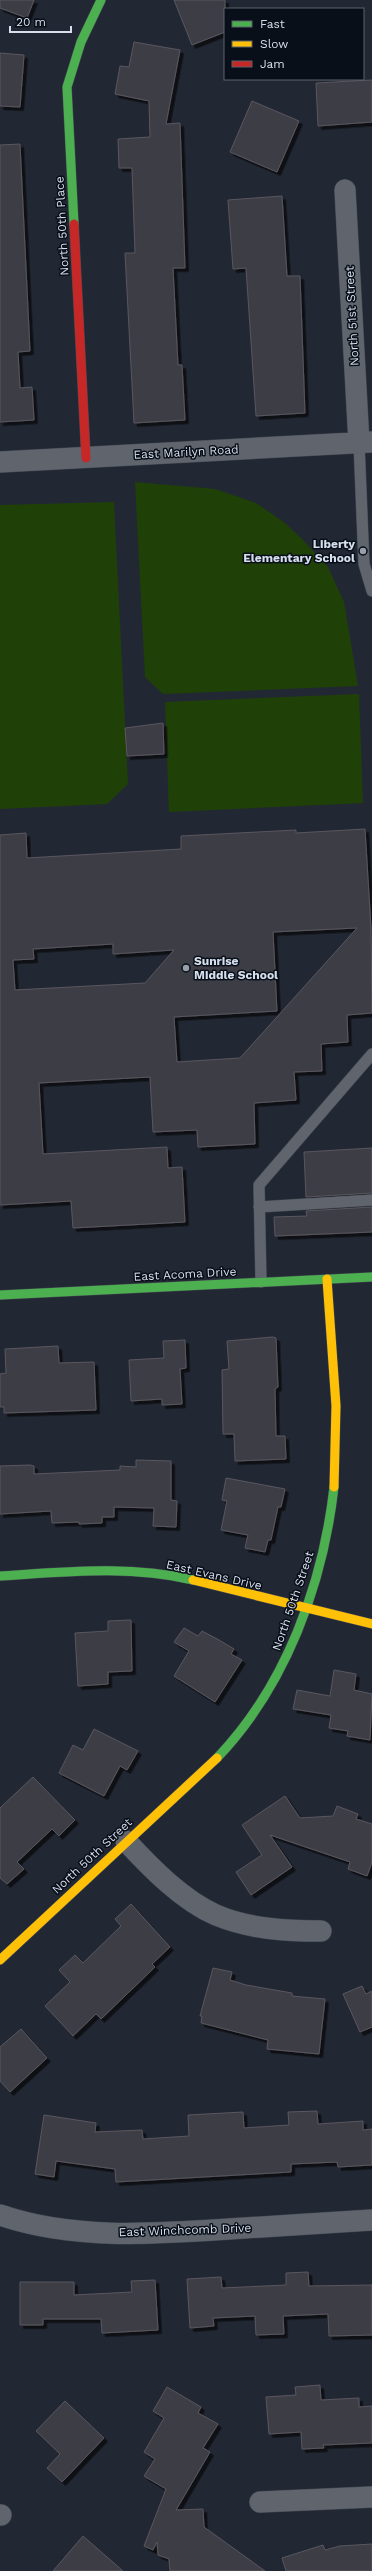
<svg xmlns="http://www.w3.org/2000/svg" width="372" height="2571" font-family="'Work Sans',sans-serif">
	<defs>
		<filter id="shadow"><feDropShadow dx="3.5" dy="3.5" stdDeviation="0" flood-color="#0009"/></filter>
	</defs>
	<rect width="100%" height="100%" fill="#222833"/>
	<!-- green -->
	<path fill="#1f4107" d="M 135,482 L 215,489 L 256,503 L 285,523 L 302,539 L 328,567 L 344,602 L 358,686 L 163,694 L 145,677 Z
		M 114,502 L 128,784 L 107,804 L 0,809 L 0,505 Z
		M 359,694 L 363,803 L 169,812 L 165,702 Z"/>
	<!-- building -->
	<path fill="#3e3d45" stroke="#59565f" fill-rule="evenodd" filter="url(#shadow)" d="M 0,0 L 34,0 L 27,18 L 0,8 Z
		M 174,0 L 225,0 L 225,32 L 192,45 Z
		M 134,42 L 180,50 L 166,124 L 180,123 L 185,268 L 173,268 L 178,365 L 182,365 L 185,420 L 134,423 L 125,253 L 135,253 L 132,168 L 119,168 L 118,139 L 150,137 L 149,101 L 115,94 L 120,66 L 129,67 Z
		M 0,53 L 24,55 L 20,107 L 0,106 Z
		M 372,80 L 372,122 L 318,126 L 316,83 Z
		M 252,101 L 299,121 L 277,172 L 230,152 Z
		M 20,144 L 30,351 L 18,352 L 20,388 L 32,387 L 34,420 L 0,422 L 0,145 Z
		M 282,196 L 287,276 L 300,276 L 305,413 L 256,416 L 246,268 L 233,269 L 228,200 Z
		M 163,723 L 164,754 L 127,756 L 125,728 Z
		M 365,829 L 371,928 L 372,1013 L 347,1015 L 348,1042 L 321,1044 L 322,1071 L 294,1072 L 296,1100 L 254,1103 L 255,1144 L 198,1147 L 197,1130 L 153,1132 L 150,1077 L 39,1083 L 43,1154 L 167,1147 L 168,1168 L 182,1167 L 185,1222 L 73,1228 L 71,1201 L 0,1205 L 0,835 L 26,833 L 27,858 L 181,849 L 181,836 L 296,830 L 296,833 ZM 357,928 L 240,1058 L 177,1062 L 174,1017 L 277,1011 L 273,932 ZM 113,944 L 113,954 L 174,950 L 145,983 L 15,990 L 13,960 L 34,959 L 33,949 Z
		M 372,1148 L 372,1193 L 306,1197 L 304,1152 Z
		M 372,1207 L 372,1232 L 275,1236 L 274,1217 L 307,1216 L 306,1211 Z
		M 273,1337 L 276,1338 L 278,1387 L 275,1389 L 276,1436 L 285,1436 L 286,1459 L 235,1461 L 234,1434 L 223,1434 L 222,1370 L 229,1369 L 227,1341 Z
		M 185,1340 L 186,1368 L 180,1369 L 182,1404 L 162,1405 L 162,1399 L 131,1401 L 129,1360 L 164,1358 L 163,1341 Z
		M 58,1346 L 59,1363 L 94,1362 L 96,1410 L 4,1413 L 4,1407 L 0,1407 L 0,1374 L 6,1373 L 5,1349 Z
		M 136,1460 L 171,1461 L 171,1500 L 177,1501 L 176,1527 L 153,1526 L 154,1508 L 114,1507 L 114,1517 L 102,1517 L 102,1523 L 79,1524 L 79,1522 L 52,1523 L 51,1511 L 0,1514 L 0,1466 L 30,1465 L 34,1466 L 34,1474 L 120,1470 L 120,1466 L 136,1467 Z
		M 226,1478 L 285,1489 L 281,1507 L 278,1507 L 271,1540 L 268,1540 L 265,1552 L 245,1548 L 248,1535 L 221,1530 L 227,1501 L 222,1500 Z
		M 131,1620 L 132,1671 L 108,1672 L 108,1684 L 78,1686 L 75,1633 L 108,1631 L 108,1621 Z
		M 184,1628 L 198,1636 L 202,1631 L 219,1640 L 234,1649 L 231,1654 L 242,1660 L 215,1702 L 174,1676 L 189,1651 L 174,1642 Z
		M 334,1670 L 356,1674 L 354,1690 L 372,1694 L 370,1740 L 347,1736 L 348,1731 L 329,1728 L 331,1715 L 293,1709 L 297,1690 L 330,1696 Z
		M 94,1729 L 138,1751 L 127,1770 L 120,1766 L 104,1796 L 59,1773 L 73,1745 L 83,1750 Z
		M 33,1777 L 75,1820 L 59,1836 L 52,1829 L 17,1862 L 24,1869 L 7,1884 L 0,1878 L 0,1808 Z
		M 285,1796 L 300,1818 L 333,1816 L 337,1806 L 358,1814 L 356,1819 L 372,1824 L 372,1862 L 367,1876 L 348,1869 L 350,1862 L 270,1835 L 292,1867 L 251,1895 L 236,1872 L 262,1855 L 242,1825 Z
		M 131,1904 L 170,1947 L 152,1964 L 155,1967 L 101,2019 L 96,2014 L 73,2036 L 45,2006 L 70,1982 L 59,1970 L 75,1955 L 83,1963 L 121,1926 L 115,1919 Z
		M 213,1968 L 232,1972 L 230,1980 L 246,1985 L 292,1993 L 292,1996 L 325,1999 L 319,2054 L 267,2049 L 268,2040 L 201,2023 L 202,2016 L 200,2016 Z
		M 362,1986 L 366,1994 L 372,1991 L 372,2027 L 360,2032 L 343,1994 Z
		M 21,2029 L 47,2058 L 10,2092 L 0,2081 L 0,2047 Z
		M 317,2111 L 318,2124 L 363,2121 L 363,2130 L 372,2129 L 372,2165 L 338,2167 L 337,2162 L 291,2164 L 291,2172 L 116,2182 L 115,2169 L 56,2161 L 54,2177 L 35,2174 L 44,2115 L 96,2123 L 95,2132 L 142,2130 L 143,2139 L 189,2136 L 188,2115 L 243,2112 L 244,2128 L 289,2125 L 288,2112 Z
		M 308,2272 L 309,2286 L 372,2285 L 372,2335 L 329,2336 L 328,2314 L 283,2316 L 284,2334 L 256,2335 L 255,2316 L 213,2318 L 214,2326 L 190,2328 L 187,2279 L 221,2277 L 222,2288 L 286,2285 L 286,2273 Z
		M 155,2280 L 158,2330 L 102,2333 L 101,2319 L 43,2319 L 43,2325 L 20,2325 L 20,2282 L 74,2282 L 74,2295 L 132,2292 L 131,2281 Z
		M 320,2385 L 321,2400 L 359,2398 L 359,2407 L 372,2406 L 372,2443 L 323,2445 L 324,2448 L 302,2449 L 301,2432 L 269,2434 L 266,2397 L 296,2395 L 295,2387 Z
		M 167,2387 L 201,2407 L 198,2413 L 218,2424 L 203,2448 L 210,2452 L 176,2510 L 203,2509 L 204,2527 L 265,2571 L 170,2571 L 169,2559 L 158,2555 L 157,2542 L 153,2550 L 144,2546 L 166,2489 L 144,2476 L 155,2459 L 144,2452 L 164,2418 L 153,2411 Z
		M 65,2401 L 104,2438 L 62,2482 L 47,2468 L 60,2454 L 36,2431 Z
		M 83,2536 L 123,2571 L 53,2571 Z
		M 372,2544 L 372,2571 L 286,2571 L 282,2558 L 323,2545 L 325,2550 L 340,2546 Z"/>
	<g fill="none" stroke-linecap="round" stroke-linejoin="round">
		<defs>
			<path id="lane" d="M 359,443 L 364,564 L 372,591
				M 259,1207 L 372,1200
				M 261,1282 L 259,1185 L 372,1054"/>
			<path id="street" d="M 345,190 L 359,443
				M 0,462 L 372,442
				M 126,1841 C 151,1868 182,1900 216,1915 C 249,1929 286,1931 321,1931
				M 0,2215 C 72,2240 154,2234 229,2229 C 277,2226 324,2223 372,2220
				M 260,2502 L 372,2497
				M 0,2515 L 1,2515"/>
			<path id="fast" d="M 74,224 L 67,87 L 81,42 L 101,0
				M 0,1295 L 372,1277
				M 0,1576 C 65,1572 129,1565 193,1580
				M 217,1758 C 286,1686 323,1584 334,1487"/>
			<path id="slow" d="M 327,1279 L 336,1406 L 334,1487
				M 193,1580 L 372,1624
				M 0,1960 L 217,1758"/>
			<path id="jam" d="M 74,224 L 86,458"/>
		</defs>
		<!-- lane casing -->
		<use href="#lane" stroke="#414650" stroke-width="12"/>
		<!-- street casing -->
		<use href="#street" stroke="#414650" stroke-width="22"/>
		<!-- fast casing -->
		<use href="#fast" stroke="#414650" stroke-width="10"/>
		<!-- slow casing -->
		<use href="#slow" stroke="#414650" stroke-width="10"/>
		<!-- jam casing -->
		<use href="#jam" stroke="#414650" stroke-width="10"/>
		<!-- lane -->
		<use href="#lane" stroke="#5f646d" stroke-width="11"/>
		<!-- street -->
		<use href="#street" stroke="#5f646d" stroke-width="21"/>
		<!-- fast -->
		<use href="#fast" stroke="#4caf50" stroke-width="9"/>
		<!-- slow -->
		<use href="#slow" stroke="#ffc107" stroke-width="9"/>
		<!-- jam -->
		<use href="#jam" stroke="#c62828" stroke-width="9"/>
	</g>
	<!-- markers -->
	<g fill="#979fac" stroke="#090f18" stroke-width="1.5">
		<circle cx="363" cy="551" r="4"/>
		<circle cx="186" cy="968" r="4"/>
	</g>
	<g text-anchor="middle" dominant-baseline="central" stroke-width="3" stroke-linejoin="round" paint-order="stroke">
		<!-- street labels -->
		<g font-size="12" fill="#d6dfed" stroke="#090f18">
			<text transform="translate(62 226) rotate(-93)">North 50th Place</text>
			<text transform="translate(352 316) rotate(-93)">North 51st Street</text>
			<text transform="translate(186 452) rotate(-3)">East Marilyn Road</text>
			<text transform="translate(185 1274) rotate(-3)">East Acoma Drive</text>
			<text transform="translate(214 1575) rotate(13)">East Evans Drive</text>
			<text transform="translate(293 1601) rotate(-71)">North 50th Street</text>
			<text transform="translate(92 1856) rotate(-43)">North 50th Street</text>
			<text transform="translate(185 2230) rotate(-2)">East Winchcomb Drive</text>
		</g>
		<!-- poi labels -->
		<g font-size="12" font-weight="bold" fill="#d6dfed" stroke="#090f18" text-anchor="end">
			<text x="355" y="544">Liberty<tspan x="355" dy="14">Elementary School</tspan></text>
			<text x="194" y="961" text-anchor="start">Sunrise<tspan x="194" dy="14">Middle School</tspan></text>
		</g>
	</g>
	<!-- legend -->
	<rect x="224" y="8" width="140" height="72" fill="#090f18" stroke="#5b626d"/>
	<rect x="232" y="21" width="20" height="6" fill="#4caf50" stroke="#5b626d"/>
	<text x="260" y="28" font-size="12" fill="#d6dfed">Fast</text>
	<rect x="232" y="41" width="20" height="6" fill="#ffc107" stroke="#5b626d"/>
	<text x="260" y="48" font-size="12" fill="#d6dfed">Slow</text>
	<rect x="232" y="61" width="20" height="6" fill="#c62828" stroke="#5b626d"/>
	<text x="260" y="68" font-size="12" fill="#d6dfed">Jam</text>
	<!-- scale -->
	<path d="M10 26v6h61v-6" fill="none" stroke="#d6dfed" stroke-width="2"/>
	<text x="16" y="26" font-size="12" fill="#d6dfed" stroke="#090f18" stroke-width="3" paint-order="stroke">20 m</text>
</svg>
